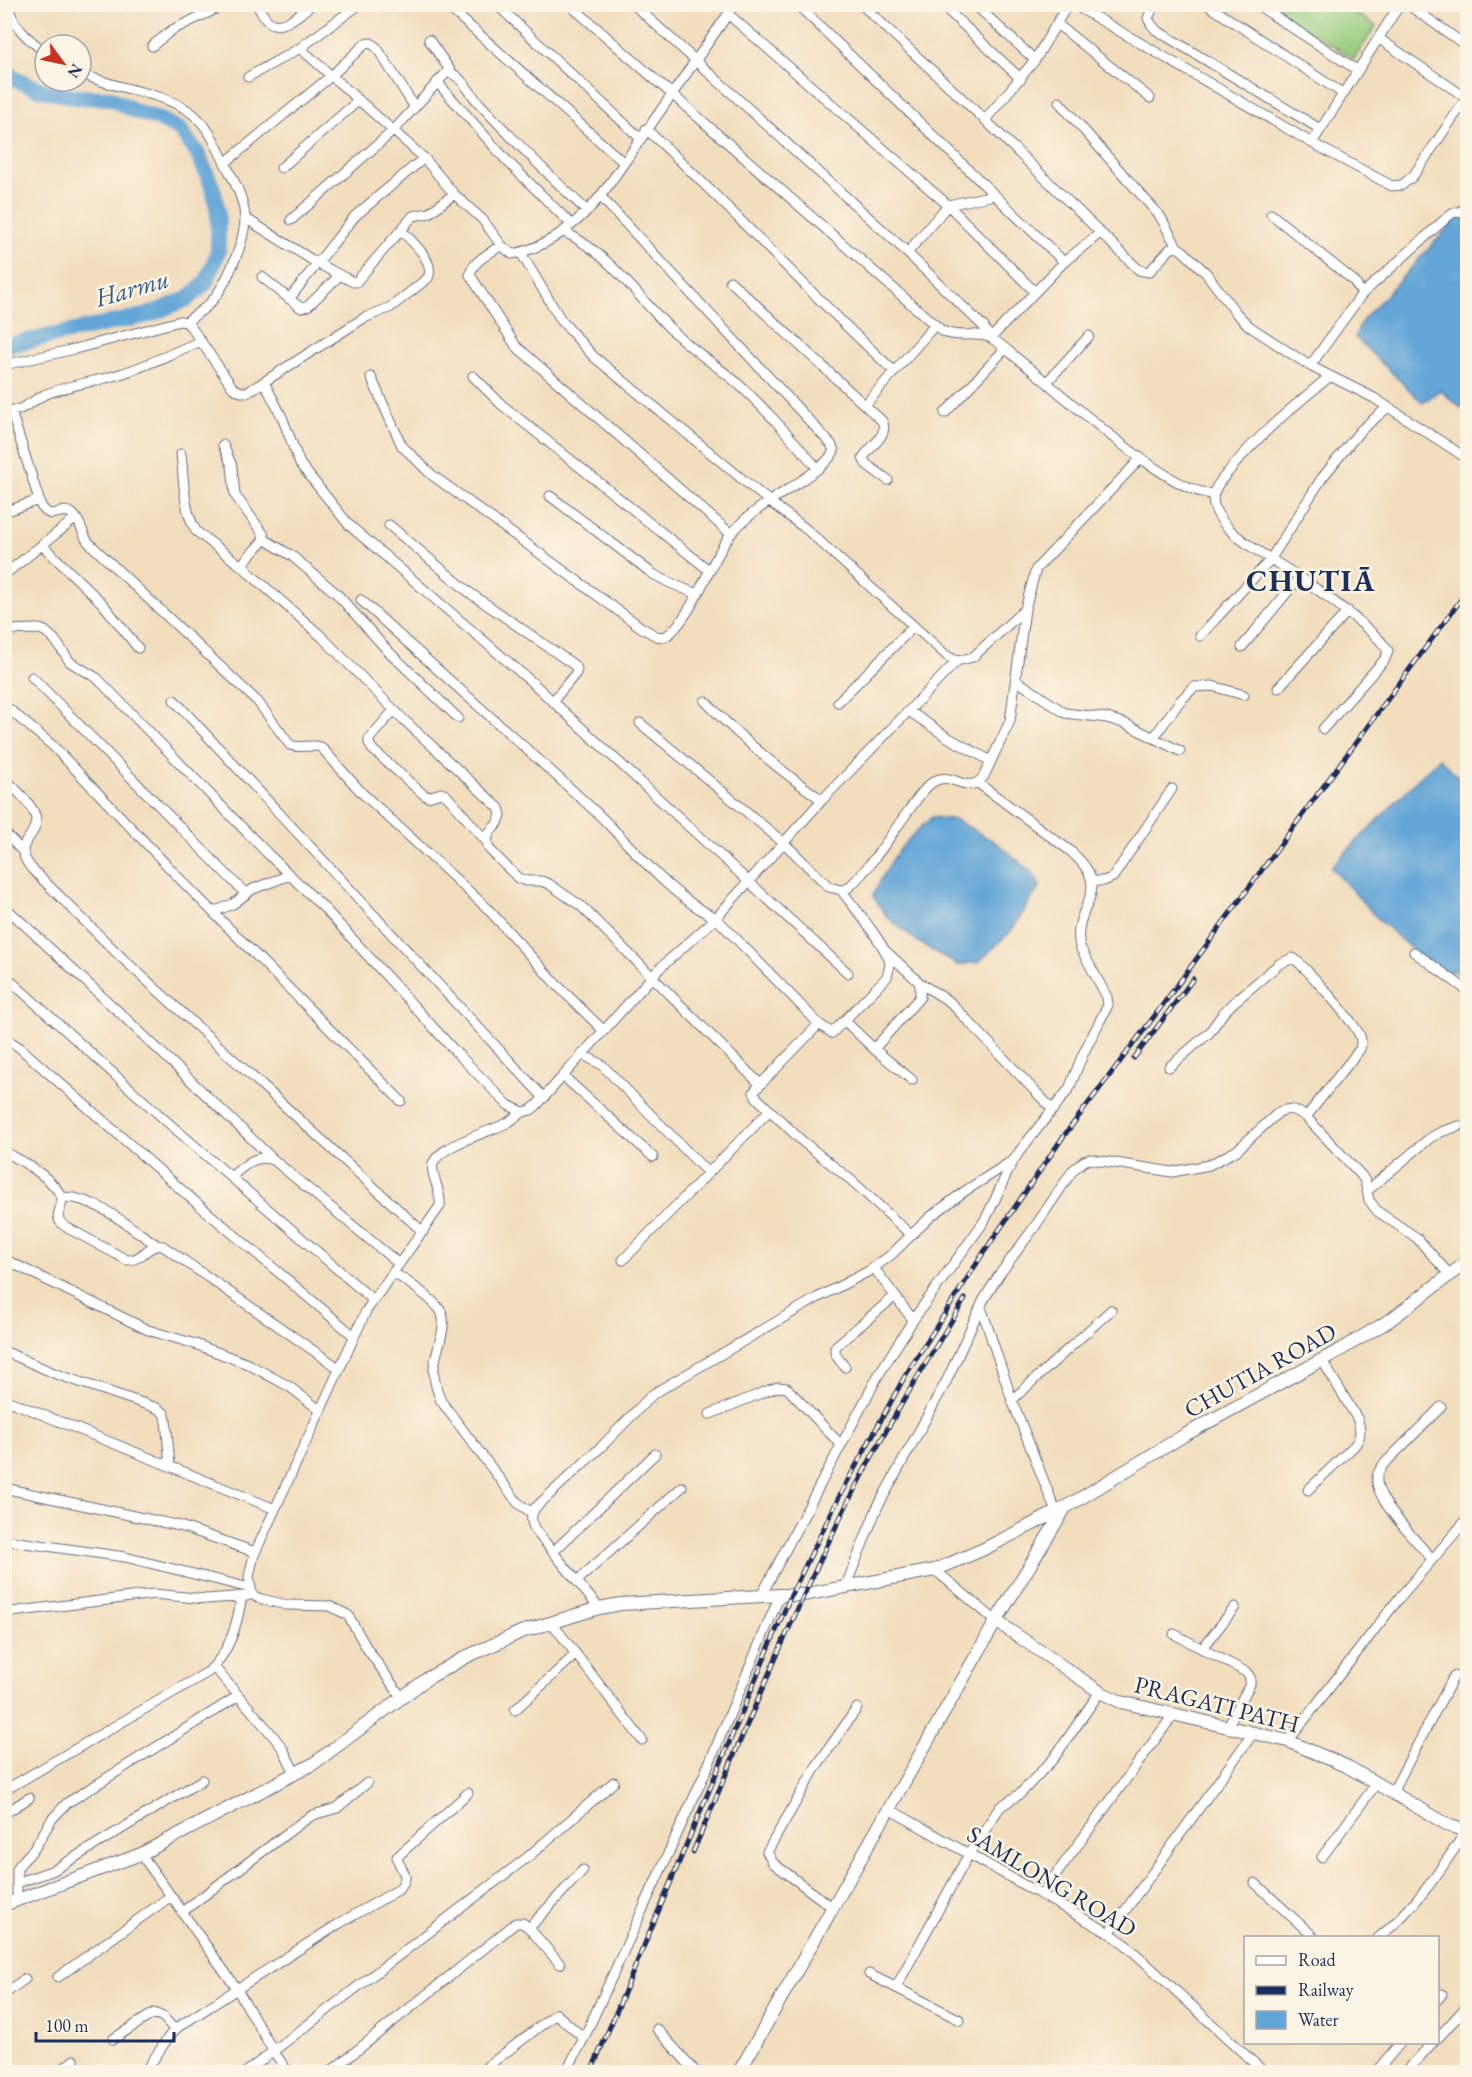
<svg xmlns="http://www.w3.org/2000/svg" width="1472" height="2077" font-family="'EB Garamond',serif">
	<rect width="100%" height="100%" fill="#fcf5e5"/>
	<filter id="ink" filterUnits="userSpaceOnUse"><feTurbulence type="fractalNoise" baseFrequency=".0167" numOctaves="2"/><feDisplacementMap in="SourceGraphic" scale="12" xChannelSelector="R" yChannelSelector="G"/><feConvolveMatrix kernelMatrix="1 2 1 2 8 2 1 2 1" color-interpolation-filters="sRGB"/></filter>
	<filter id="wash" filterUnits="userSpaceOnUse"><feTurbulence type="fractalNoise" baseFrequency=".008" numOctaves="4" result="noise"/><feDisplacementMap in="SourceGraphic" scale="24" xChannelSelector="R" yChannelSelector="G"/><feGaussianBlur stdDeviation="1.35" result="paint"/><feColorMatrix in="noise" values="0 0 0 0 0 0 0 0 0 0 0 0 0 0 0 0 0 1.4 0 .05"/><feComposite in="paint" operator="in"/></filter>
	<g filter="url(#wash)">
		<rect width="100%" height="100%" fill="#f2ddbd"/>
		<!-- green -->
		<path fill="#94ca7c" stroke="#587c6d" stroke-width="1.5" d="M 1268,5 L 1361,5 L 1355,13 L 1376,26 L 1354,59 Z"/>
		<!-- water -->
		<path fill="#63a6d7" stroke="#3f6a9a" stroke-width="1.5" d="M 1467,205 L 1467,402 L 1461,408 L 1440,390 L 1423,403 L 1355,337 L 1362,321 L 1456,219 Z
			M 1439,758 L 1467,785 L 1467,964 L 1458,972 L 1436,971 L 1378,919 L 1331,867 Z
			M 932,817 L 956,820 L 997,843 L 1033,873 L 1040,886 L 1011,931 L 979,962 L 957,965 L 918,942 L 887,917 L 873,896 C 889,860 903,842 932,817 Z"/>
		<g fill="none" stroke-linecap="round" stroke-linejoin="round">
			<!-- river -->
			<path stroke="#63a6d7" stroke-width="16" d="M 4,69 L 17,80 L 42,90 L 75,97 L 110,98 L 135,111 L 159,119 L 180,130 L 197,153 L 206,172 L 214,192 L 218,214 L 218,251 L 211,271 L 205,284 L 187,299 L 148,315 L 4,346"/>
		</g>
	</g>
	<g filter="url(#ink)">
		<g fill="none" stroke-linecap="round" stroke-linejoin="round">
			<defs>
				<path id="minor" d="M 8,4 C 11,25 29,40 45,52
					M 256,4 C 260,10 264,17 268,21 C 281,33 302,12 312,4
					M 445,4 L 623,162
					M 496,4 L 640,138
					M 569,4 L 942,331 C 958,339 976,331 991,338 C 1002,344 1013,356 1023,363 C 1063,394 1168,493 1213,494
					M 633,4 L 897,243 L 983,326 L 991,338 L 1064,262
					M 797,4 L 1064,262 L 1100,233
					M 861,4 L 985,120 L 1139,270 L 1149,272 L 1170,249 L 1177,247 L 1183,251 L 1206,273 L 1236,313 L 1249,326 L 1310,366 L 1374,398 L 1468,459
					M 941,4 L 1021,79
					M 974,4 L 1035,60
					M 1073,4 L 1312,143 L 1392,186 L 1402,185 L 1413,176 L 1468,96
					M 1155,4 L 1148,18 L 1151,24 L 1156,30 L 1320,129
					M 1206,4 L 1342,93
					M 1256,4 L 1357,70
					M 1407,4 L 1468,47
					M 728,14 L 948,205 L 1035,292
					M 1057,24 L 1150,98
					M 1378,38 L 1468,99
					M 429,40 L 452,73
					M 152,46 L 172,30 L 226,4
					M 300,48 L 424,158 L 454,194 L 483,220 L 501,245
					M 81,73 C 115,90 157,90 189,111 C 206,123 214,140 223,159 C 232,177 244,197 245,218 C 245,242 225,289 208,305 C 202,311 193,316 186,322
					M 248,77 L 300,48 L 360,4
					M 437,82 L 508,162 L 571,224
					M 1059,102 L 1160,216 L 1177,247
					M 985,120 L 1035,60 L 1068,4
					M 646,129 C 732,207 809,294 894,371
					M 1312,143 L 1400,4
					M 225,163 L 331,76 L 365,44 L 371,43 L 377,48 L 414,106
					M 281,168 L 359,100
					M 1271,214 L 1354,281 L 1362,294 L 1310,366
					M 245,218 L 317,263 L 353,282 L 356,282 L 413,216 L 429,213 L 454,194
					M 291,220 L 393,131 L 447,72 C 461,74 470,94 479,103 C 514,141 550,176 587,211
					M 564,232 C 612,254 640,302 678,336 C 697,353 717,366 736,382 C 766,409 792,439 818,469
					M 521,253 L 561,320 L 593,356 L 770,502 L 806,529 L 947,656 L 957,661 L 973,657 L 1025,609
					M 907,253 L 948,205 L 994,195
					M 262,277 L 301,308 L 308,306 L 340,275
					M 730,281 L 882,421 C 890,435 869,447 863,458 L 866,464 L 888,480
					M 1362,294 L 1452,213 L 1468,210
					M 289,299 L 355,216 L 424,158
					M 4,365 L 75,349 L 180,321 L 186,322 L 191,327 L 233,388 L 241,392 L 248,392 L 364,318 L 391,307 L 428,278 C 436,261 411,241 401,230
					M 473,376 L 502,405 L 710,571
					M 371,377 L 402,446 L 432,475 L 642,628 L 656,636 L 665,637 C 691,621 711,559 731,534 C 752,508 786,493 812,473 C 821,467 829,461 834,451 L 831,444 L 601,197
					M 264,382 L 282,417 L 300,464 L 349,525 L 535,685 L 848,973
					M 1047,382 L 1089,336
					M 4,403 L 7,409 C 19,415 33,400 44,395 C 68,385 95,382 120,374 C 147,366 174,352 201,341
					M 865,405 L 935,325
					M 11,411 L 41,506 C 53,523 59,506 71,513 C 79,517 83,535 88,542 L 258,702 L 290,745 C 301,749 310,744 321,747 L 362,793 L 487,908 L 556,984 L 603,1030
					M 945,413 L 1005,349
					M 223,445 L 232,466 L 235,495 L 264,535 L 262,542 L 243,563 L 248,572 L 321,636 L 403,719 L 499,808 L 501,815 L 498,823 L 489,833 L 487,842 L 489,849 L 518,878 L 527,881 L 541,881 L 549,884 L 581,906 L 760,1084
					M 181,454 C 184,480 183,509 196,531 L 244,568
					M 550,496 L 653,574 L 670,583 L 697,594
					M 4,512 L 39,500
					M 389,525 L 470,593 L 574,665 L 577,669 L 576,673 L 553,701
					M 731,534 L 516,346 L 470,275 C 472,261 491,253 501,245 L 512,254 C 550,248 587,216 608,186 L 735,4
					M 264,539 L 292,556 L 337,594 L 387,650 L 458,718
					M 42,545 L 102,603 L 138,648
					M 4,575 L 76,518
					M 361,600 C 439,672 519,741 597,813 C 635,849 668,895 716,918 L 819,1024 L 832,1033 L 887,977 C 888,972 890,967 890,963 C 886,945 853,906 841,890
					M 4,630 L 39,629 L 45,631 L 55,640 L 70,662 L 97,678 L 267,853 L 326,910 L 453,1049 L 508,1105 L 523,1112 L 531,1110 L 537,1105 L 660,968 L 716,918 L 822,800 L 957,661
					M 1200,636 L 1270,560 L 1322,478 L 1360,431 L 1388,407
					M 1242,647 L 1300,577
					M 32,677 L 246,894
					M 1016,680 L 1065,713 L 1107,718 L 1126,724 L 1180,751
					M 1278,688 L 1348,611
					M 174,700 L 544,1098
					M 705,701 C 742,740 778,769 822,800
					M 838,702 L 914,626
					M 4,705 L 53,746 L 180,879 L 401,1101
					M 394,710 L 369,739 L 369,743 L 372,749 L 423,794 L 428,797 L 441,793 L 446,795 L 487,842
					M 909,711 L 947,737 L 991,761
					M 640,723 L 784,843 L 829,887 L 841,890 L 848,888 C 872,866 890,836 909,810 C 916,801 923,788 933,782 C 952,769 968,798 984,776 L 1010,721 L 1025,609 L 1036,569 L 1141,458
					M 1323,729 L 1385,659 L 1388,651 C 1382,640 1372,633 1363,625 C 1344,608 1322,593 1301,578 C 1277,562 1250,549 1229,529 C 1221,521 1210,506 1214,493 C 1216,485 1224,477 1229,471 C 1258,435 1294,406 1329,377
					M 1154,737 L 1180,701 L 1194,687 L 1212,686 L 1244,695
					M 4,778 C 13,787 36,807 36,820 C 35,842 11,841 31,868 L 122,958 L 423,1232
					M 4,832 L 22,851
					M 1093,881 L 1104,881 L 1113,877 L 1172,789
					M 4,906 L 121,1014 L 275,1161
					M 213,912 L 233,904 L 253,889 L 290,875
					M 1414,952 L 1468,991
					M 4,975 L 165,1120 L 373,1300
					M 920,983 L 950,1002 L 1053,1110
					M 845,1021 L 874,1049 L 912,1080
					M 819,1024 L 758,1087 L 754,1092 L 757,1098 L 802,1141 L 851,1180 L 911,1235
					M 4,1038 L 19,1047 L 193,1200 L 354,1336
					M 874,1049 L 920,997 L 920,983 L 887,952
					M 582,1054 L 602,1065 L 708,1173
					M 1169,1067 L 1209,1033 L 1224,1012 L 1233,1003 L 1279,964 L 1293,958 C 1306,967 1354,1022 1360,1036 C 1362,1041 1361,1045 1360,1049 L 1306,1117
					M 563,1076 L 653,1157
					M 4,1152 C 22,1160 50,1177 60,1194 C 68,1206 48,1215 66,1227 L 127,1260 C 143,1261 147,1243 163,1246 L 340,1369
					M 231,1177 C 246,1164 256,1153 275,1161 L 399,1264
					M 1368,1190 L 1430,1138 L 1441,1132 L 1459,1126
					M 62,1197 C 95,1196 129,1227 157,1245
					M 4,1259 L 148,1330 L 195,1344 L 248,1364 L 290,1387 L 321,1411
					M 623,1260 L 769,1111
					M 874,1268 L 913,1320
					M 393,1272 C 407,1282 430,1296 440,1310 C 450,1324 434,1353 434,1369 C 433,1380 437,1391 441,1401 L 518,1503 L 532,1513
					M 981,1307 L 1012,1400 L 1056,1512
					M 4,1351 L 56,1374 L 157,1408 L 164,1413 L 166,1420 L 170,1466
					M 845,1367 C 840,1360 832,1354 836,1346 L 895,1296
					M 4,1399 L 275,1509
					M 1012,1400 L 1111,1310
					M 710,1414 L 769,1390 L 778,1387 L 787,1388 L 841,1445
					M 4,1488 L 180,1526 L 255,1552
					M 1308,1490 L 1354,1446 C 1361,1437 1361,1432 1358,1420 L 1322,1360
					M 4,1540 L 125,1557 L 250,1588
					M 553,1552 L 655,1454
					M 1432,1559 C 1417,1541 1379,1504 1377,1482 C 1376,1475 1379,1471 1383,1465 L 1441,1407
					M 935,1570 L 996,1621
					M 577,1581 L 682,1487
					M 845,1588 L 877,1508 L 947,1380 L 983,1301 L 999,1275 L 1036,1225 L 1073,1170 L 1084,1161 L 1090,1159 L 1172,1172 L 1209,1165 L 1236,1151 L 1279,1112 C 1289,1107 1297,1110 1306,1117 L 1361,1175 L 1365,1181 L 1369,1200 L 1377,1211 L 1417,1238 L 1450,1275
					M 761,1596 L 879,1374 L 913,1320 L 983,1223 C 997,1200 1004,1174 1019,1152 L 1069,1089 L 1083,1054 L 1108,1005 L 1107,997 L 1080,947 C 1070,904 1119,892 1069,850 L 978,783
					M 599,1608 L 535,1530 C 531,1521 530,1516 535,1508 L 601,1447 L 653,1394 L 817,1298 L 869,1271 L 891,1255 L 930,1217 L 965,1191 L 1012,1161
					M 4,1613 L 154,1594 L 206,1599 L 247,1596
					M 552,1623 L 642,1740
					M 1174,1634 L 1246,1672 L 1250,1677 L 1250,1684 L 1228,1726
					M 1202,1649 L 1235,1607
					M 214,1667 L 274,1737 L 283,1749 L 295,1773
					M 402,1698 L 366,1647 L 348,1615 L 329,1606 L 287,1605 L 261,1599 L 252,1595 L 249,1576 L 254,1555 L 366,1311 L 440,1206 C 442,1192 430,1174 433,1164 C 439,1145 490,1132 507,1123 C 512,1120 517,1116 523,1112
					M 515,1710 L 576,1654
					M 1288,1741 L 1400,1597 L 1468,1518
					M 4,1786 L 12,1786 L 208,1672 C 230,1652 237,1625 242,1596
					M 1392,1793 L 1454,1676
					M 889,1809 L 1109,1933 L 1125,1944 L 1264,2072
					M 4,1814 L 29,1798
					M 141,1854 L 237,1989 L 274,2052 L 288,2072
					M 1322,1857 L 1376,1784
					M 17,1883 L 54,1870 L 202,1780
					M 1255,1883 L 1315,1938
					M 1041,1895 L 1174,1714
					M 17,1900 L 17,1869 L 20,1864 L 34,1849 L 52,1819 L 67,1803 L 238,1696
					M 833,1908 L 773,1863 L 767,1852 L 816,1767 L 857,1708
					M 182,1912 L 302,1822 L 313,1815 L 337,1808 L 367,1783
					M 529,1928 L 583,1870
					M 1109,1933 L 1254,1732
					M 1378,1938 C 1415,1909 1441,1870 1466,1831
					M 869,1974 L 960,2020
					M 58,1977 L 171,1896
					M 896,1987 L 969,1854 L 1000,1807 L 1021,1793 L 1054,1758 L 1100,1692
					M 4,1994 L 25,1979
					M 1438,1999 L 1442,1994
					M 657,2029 L 696,2072
					M 1438,2038 L 1465,2008
					M 113,2039 L 154,2013 L 163,2017 L 175,2030
					M 59,2072 L 74,2060
					M 145,2072 L 170,2035 L 178,2027 L 340,1923 L 398,1890 C 413,1873 400,1873 397,1857 L 468,1793
					M 246,2072 L 529,1856 L 614,1782
					M 330,2072 L 516,1923 L 523,1923 L 529,1928 L 560,1964
					M 480,2072 L 556,2014 L 584,2038
					M 566,2072 L 584,2038 L 705,1773 L 780,1595
					M 1376,2072 L 1401,2042
					M 1406,2072 L 1433,2042"/>
				<path id="tertiary" d="M 996,1621 L 1100,1692 L 1121,1702 L 1288,1741 L 1348,1767 L 1450,1826 L 1468,1831
					M 4,1905 L 141,1854 L 313,1764 L 428,1678 L 468,1656 L 521,1632 L 599,1608 L 621,1604 L 780,1595 L 803,1595 L 935,1570 L 984,1549 L 1066,1507 L 1183,1436 L 1340,1350 L 1390,1320 L 1468,1261
					M 739,2072 L 996,1621 L 1065,1508"/>
			</defs>
			<!-- minor casing -->
			<use href="#minor" stroke="#666c7f" stroke-width="11"/>
			<!-- tertiary casing -->
			<use href="#tertiary" stroke="#666c7f" stroke-width="14"/>
			<!-- minor -->
			<use href="#minor" stroke="#fff" stroke-width="9"/>
			<!-- tertiary -->
			<use href="#tertiary" stroke="#fff" stroke-width="12"/>
			<defs>
				<path id="rail" d="M 1134,1058 L 1193,979
					M 693,1852 C 742,1737 790,1620 845,1508 C 881,1436 923,1367 965,1299
					M 591,2072 L 791,1595 L 840,1495 L 905,1376 L 984,1252 L 1063,1137 L 1153,1018 L 1468,590"/>
			</defs>
			<!-- rail casing -->
			<use href="#rail" stroke="#1b2f5e" stroke-width="5"/>
			<!-- rail -->
			<use href="#rail" stroke="#fcf5e5" stroke-width="3" stroke-dasharray="9" stroke-linecap="butt"/>
		</g>
	</g>
	<g text-anchor="middle" dominant-baseline="central" stroke-width="5" stroke-linejoin="round" paint-order="stroke">
		<!-- street labels -->
		<g font-size="24" fill="#1b2f5e" stroke="#fcf5e5">
			<text transform="translate(1260 1370) rotate(-29)">CHUTIA ROAD</text>
			<text transform="translate(1217 1704) rotate(14)">PRAGATI PATH</text>
			<text transform="translate(1052 1881) rotate(31)">SAMLONG ROAD</text>
		</g>
		<!-- water labels -->
		<g font-size="26" font-style="italic" fill="#345988" stroke="#fcf5e5">
			<text transform="translate(132 288) rotate(-16)">Harmu</text>
		</g>
		<!-- district labels -->
		<g font-size="30" font-weight="bold" letter-spacing="1.5" fill="#1b2f5e" stroke="#fcf5e5">
			<text x="1311" y="580">CHUTIĀ</text>
		</g>
	</g>
	<!-- margin -->
	<rect width="1472" height="2077" fill="none" stroke="#fcf5e5" stroke-width="24"/>
	<!-- legend -->
	<rect x="1244" y="1936" width="195" height="108" fill="#fcf5e5" stroke="#a2a6af" stroke-width="1.5"/>
	<rect x="1256" y="1956" width="30" height="9" fill="#ffffff" stroke="#a2a6af" stroke-width="1.5"/>
	<text x="1298" y="1966" font-size="18" fill="#1b2f5e">Road</text>
	<rect x="1256" y="1986" width="30" height="9" fill="#1b2f5e" stroke="#a2a6af" stroke-width="1.5"/>
	<text x="1298" y="1996" font-size="18" fill="#1b2f5e">Railway</text>
	<rect x="1256" y="2011" width="30" height="18" fill="#63a6d7" stroke="#a2a6af" stroke-width="1.5"/>
	<text x="1298" y="2026" font-size="18" fill="#1b2f5e">Water</text>
	<!-- north arrow -->
	<g transform="translate(63 63) rotate(123)"><circle r="28" fill="#fcf5e5" stroke="#a2a6af" stroke-width="1.5"/>
	<path d="M0-4.5L10 22L0 15L-10 22Z" fill="#c8321e"/>
	<text y="-9" font-size="16" font-weight="bold" text-anchor="middle" fill="#1b2f5e">N</text>
	</g>
	<!-- scale -->
	<path d="M36 2032v9h138v-9" fill="none" stroke="#1b2f5e" stroke-width="3"/>
	<text x="45" y="2032" font-size="18" fill="#1b2f5e" stroke="#fcf5e5" stroke-width="4.5" paint-order="stroke">100 m</text>
</svg>
